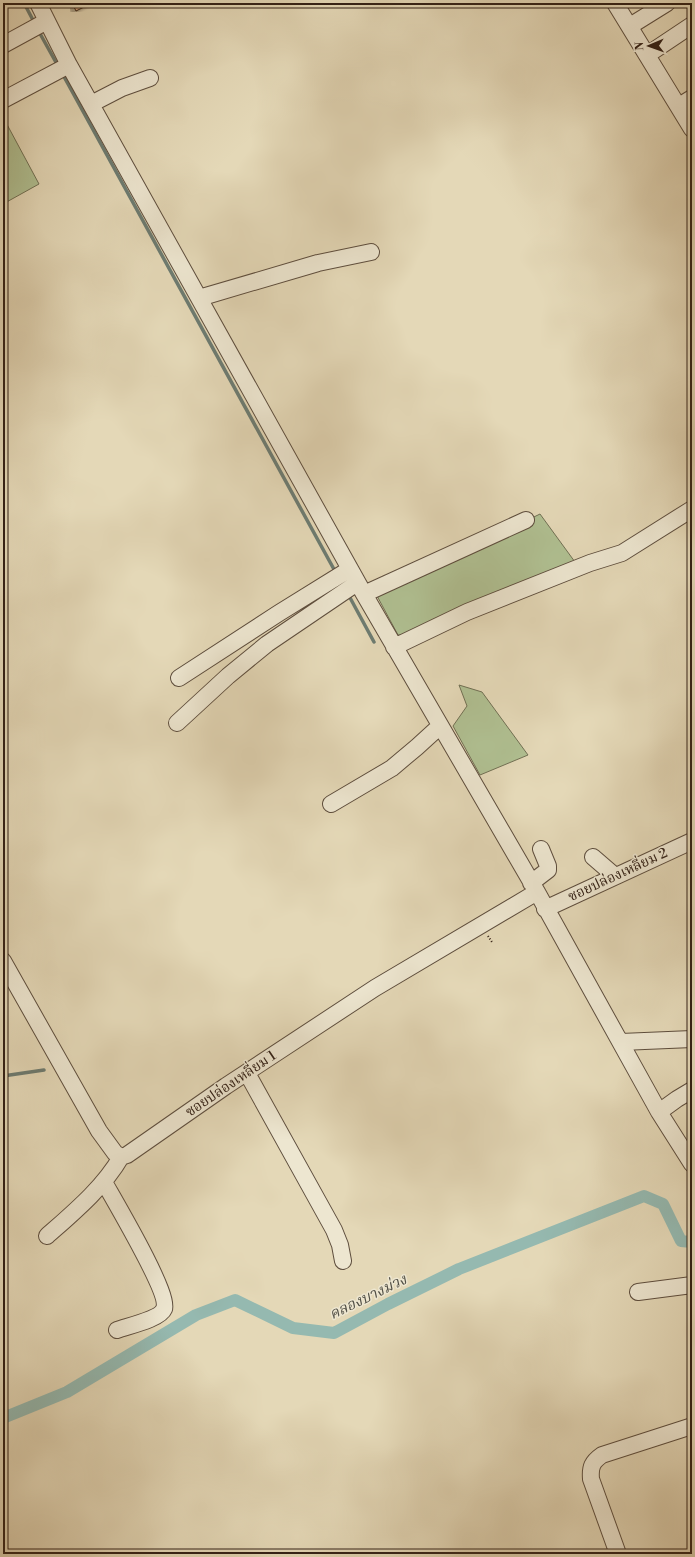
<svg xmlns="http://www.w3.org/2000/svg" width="695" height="1557" font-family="'Libre Bodoni','Noto Serif Thai',serif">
	<defs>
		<filter id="shadow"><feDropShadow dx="-3.5" dy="3.5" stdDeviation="1" flood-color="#0004"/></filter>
	</defs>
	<rect width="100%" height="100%" fill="#e4d8b7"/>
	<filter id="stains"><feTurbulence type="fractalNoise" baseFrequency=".005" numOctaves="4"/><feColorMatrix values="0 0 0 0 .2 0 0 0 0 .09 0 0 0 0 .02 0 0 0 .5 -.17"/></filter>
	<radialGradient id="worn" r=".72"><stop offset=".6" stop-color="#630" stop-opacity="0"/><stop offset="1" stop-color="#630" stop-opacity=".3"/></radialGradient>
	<!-- green -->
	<path fill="#b0c092" stroke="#717054" d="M 3,117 L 39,184 L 3,204 Z
		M 540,514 L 575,562 L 408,635 L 398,635 L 376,594 Z
		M 459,685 L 482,692 L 528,755 L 480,775 L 453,726 L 467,706 Z"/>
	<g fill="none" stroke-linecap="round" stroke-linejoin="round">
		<!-- stream -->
		<path stroke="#6d7c72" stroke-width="3.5" d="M 24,3 L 34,22
			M 38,30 L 58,66
			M 62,73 L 336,573
			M 348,594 L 374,642
			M 3,1076 L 44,1070"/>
		<!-- canal -->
		<path stroke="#95b9b0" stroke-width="12" d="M 3,1418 L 67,1392 L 196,1315 L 235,1300 L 293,1328 L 334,1333 L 388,1304 L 459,1269 L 644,1196 L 663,1204 L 681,1241 L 692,1242"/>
	</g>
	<!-- building -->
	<path fill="#d7a680" stroke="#322016" filter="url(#shadow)" d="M 72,3 L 92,3 L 76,11 Z"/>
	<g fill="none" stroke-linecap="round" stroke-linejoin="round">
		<defs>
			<path id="minor" d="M 38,3 L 69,65 L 364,594 L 537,892 L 659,1112 L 692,1164
				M 615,3 L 692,129
				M 630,26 L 667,3
				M 3,45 L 47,21
				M 647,55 L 692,25
				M 3,100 L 69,65
				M 91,104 L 122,88 L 150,78
				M 679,106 L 692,98
				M 199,298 L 318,263 L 371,252
				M 364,594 L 526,520
				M 394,647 L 467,612 L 590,563 L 622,553 L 692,509
				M 179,678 L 279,613 L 350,569
				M 177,723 L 228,676 L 267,644 L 357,583
				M 331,804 L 392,768 L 417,747 L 440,726
				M 593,857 L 615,876
				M 531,883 L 548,870 L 548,866 L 541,849
				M 545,909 L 692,841
				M 3,961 L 99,1131 L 115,1153 L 121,1157 L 127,1155 L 226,1086 L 375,988 L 537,892
				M 621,1042 L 692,1039
				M 247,1073 L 334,1230 L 340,1245 L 343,1261
				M 659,1112 L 677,1099 L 692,1090
				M 104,1182 C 114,1200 170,1294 164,1309 C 160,1319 128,1326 117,1330
				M 47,1236 C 74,1212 103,1188 121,1157
				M 638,1292 L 692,1285
				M 618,1554 L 591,1479 C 590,1467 592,1462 602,1455 L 692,1426"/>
		</defs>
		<!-- minor casing -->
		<use href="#minor" stroke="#5e4e3e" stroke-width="18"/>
		<!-- path -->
		<path stroke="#322016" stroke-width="2" stroke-dasharray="1 2" stroke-linecap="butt" d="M 488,936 L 492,942"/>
		<!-- minor -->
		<use href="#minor" stroke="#ede6d0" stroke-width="16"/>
	</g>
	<g text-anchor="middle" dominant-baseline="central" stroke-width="3" stroke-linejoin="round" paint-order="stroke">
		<!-- street labels -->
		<g font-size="14" fill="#322016" stroke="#ede6d0">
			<text transform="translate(618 875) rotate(-25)">ซอยปล่องเหลี่ยม 2</text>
			<text transform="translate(231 1084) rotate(-34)">ซอยปล่องเหลี่ยม 1</text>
		</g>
		<!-- water labels -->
		<g font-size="15" font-style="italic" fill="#504e44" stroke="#ede6d0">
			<text transform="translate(368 1297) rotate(-26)">คลองบางม่วง</text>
		</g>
	</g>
	<!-- margin -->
	<rect width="695" height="1557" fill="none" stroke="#e4d8b7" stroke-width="16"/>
	<rect x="4" y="4" width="687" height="1549" fill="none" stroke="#322016" stroke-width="2"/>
	<rect x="8" y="8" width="679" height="1541" fill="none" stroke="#322016"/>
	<!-- north arrow -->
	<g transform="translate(649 46) rotate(268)" stroke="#ede6d0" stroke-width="3" paint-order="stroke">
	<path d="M0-3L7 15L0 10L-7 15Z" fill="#322016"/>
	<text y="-6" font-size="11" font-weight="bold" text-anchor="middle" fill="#322016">N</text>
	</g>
	<rect width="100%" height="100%" filter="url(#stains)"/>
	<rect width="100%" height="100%" fill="url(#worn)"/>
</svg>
